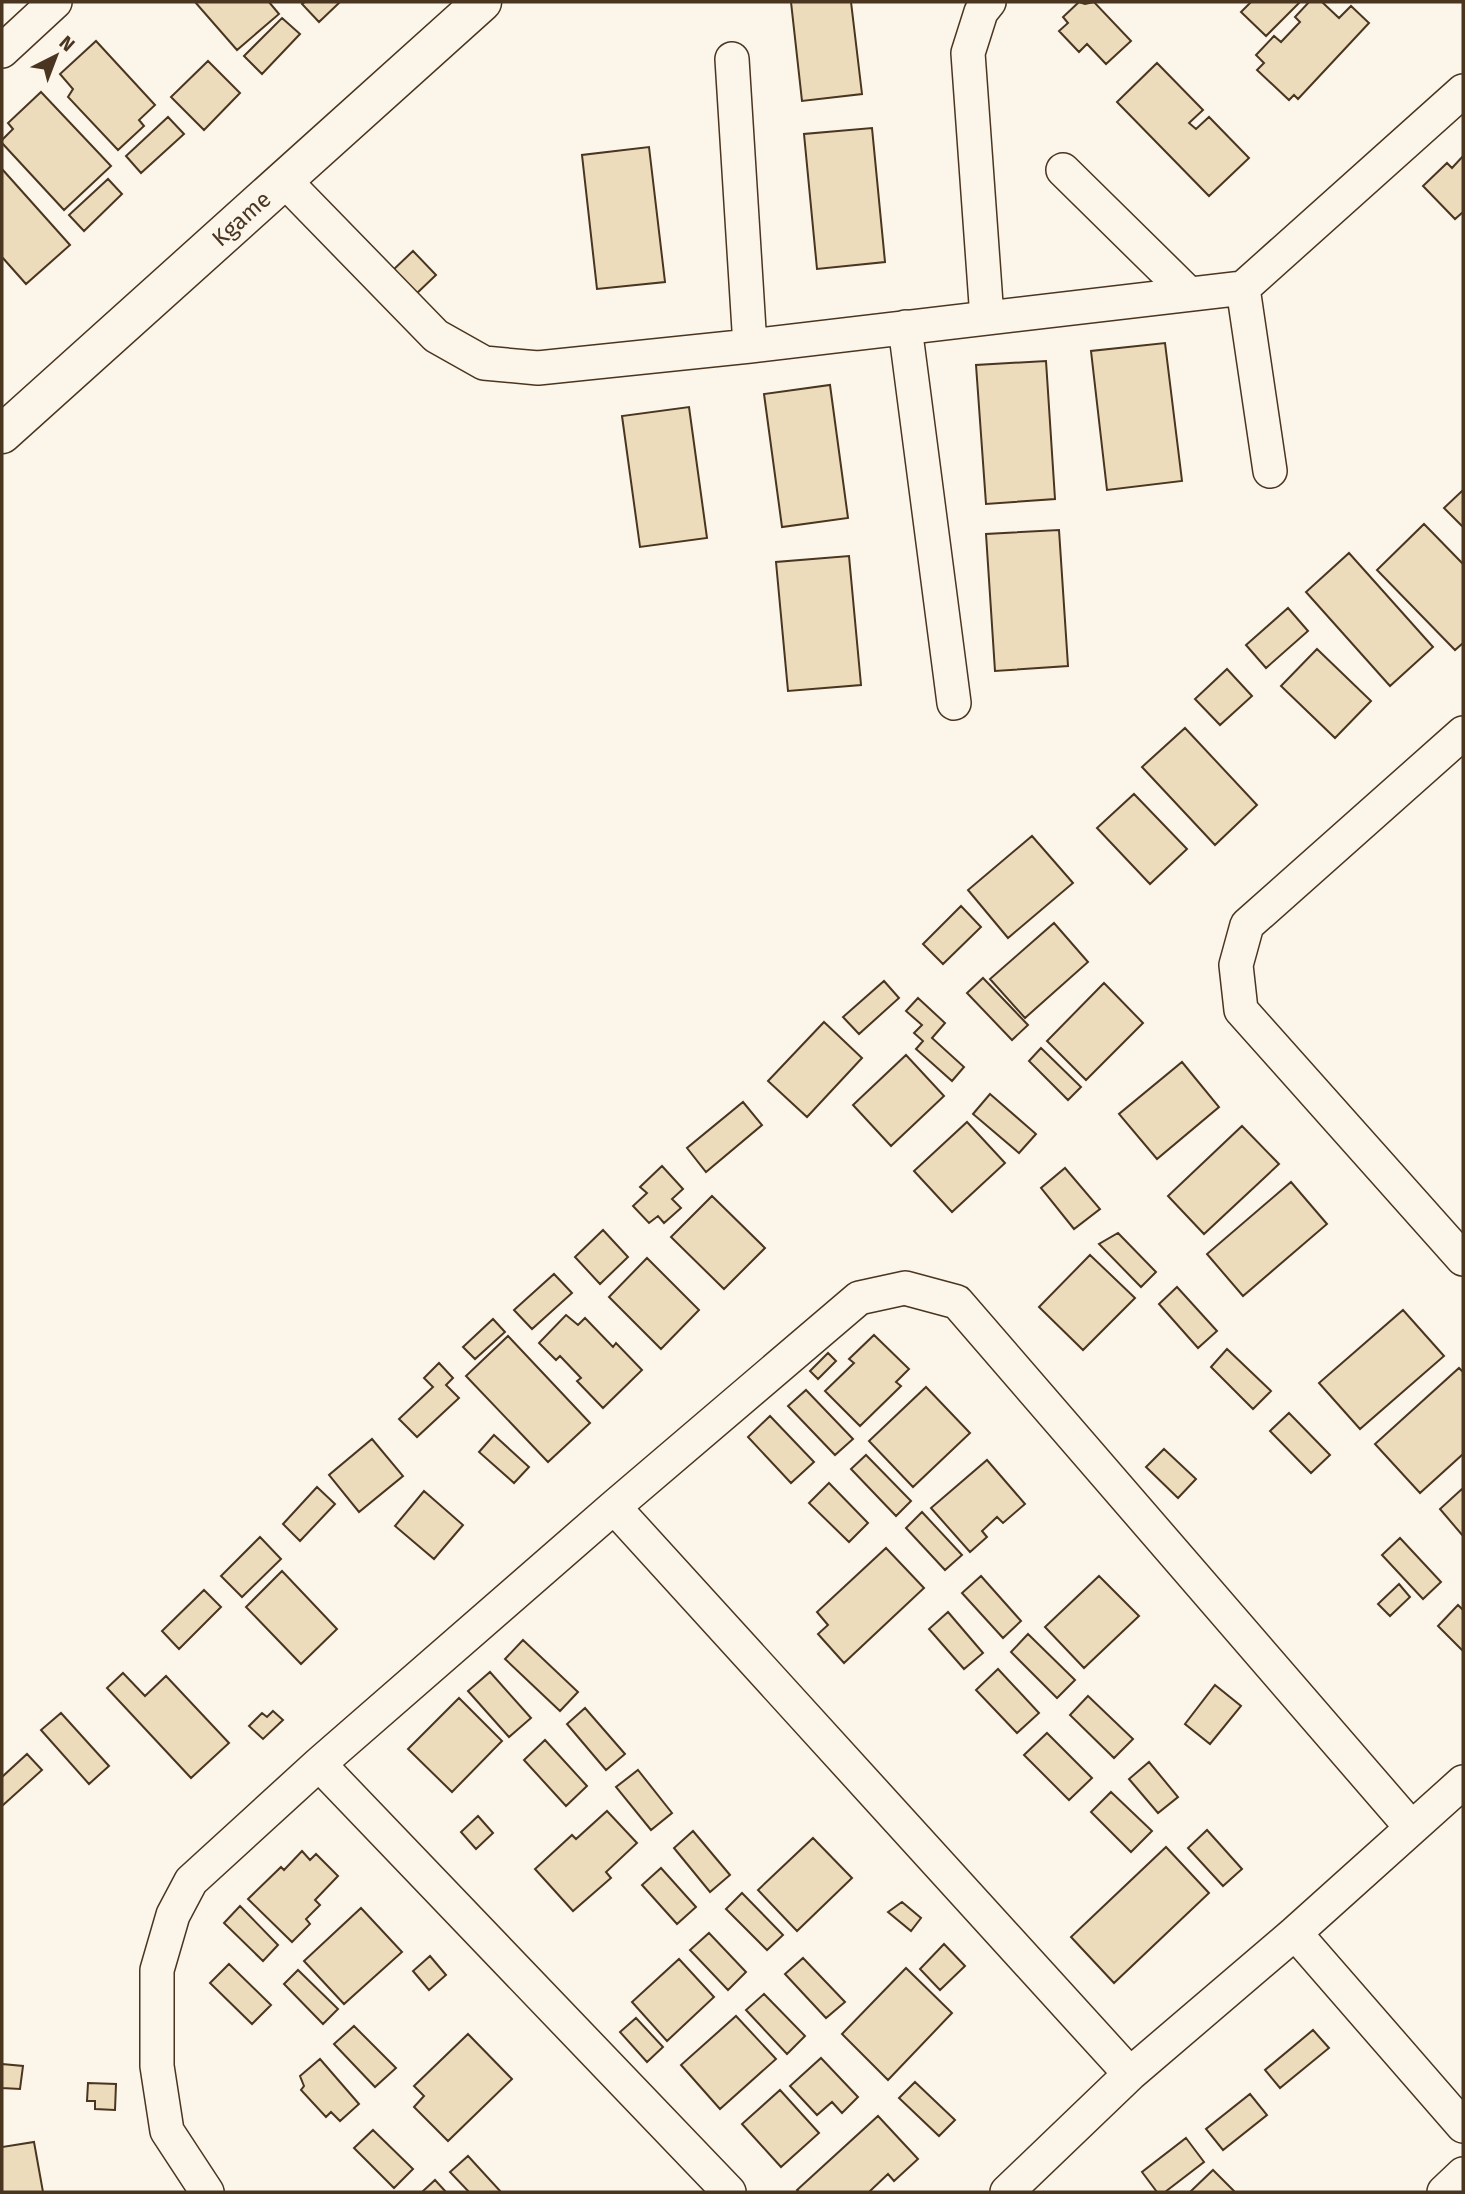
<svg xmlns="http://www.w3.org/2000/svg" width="1465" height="2194" font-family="'Fira Sans',sans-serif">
	<rect width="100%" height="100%" fill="#fbf6e9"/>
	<!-- building -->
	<path fill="#ecdcbc" stroke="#4a3520" stroke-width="2" d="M 195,2 L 269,2 L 279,14 L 237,50 Z
		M 305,2 L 340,2 L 319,22 L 302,4 Z
		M 791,2 L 851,2 L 862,94 L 802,101 Z
		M 1079,2 L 1085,4 L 1094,2 L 1131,41 L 1106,64 L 1087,44 L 1079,52 L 1059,31 L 1068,23 L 1063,17 Z
		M 1251,2 L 1300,2 L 1266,36 L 1241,12 Z
		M 1309,2 L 1322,2 L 1339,18 L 1351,6 L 1369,23 L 1298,99 L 1294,95 L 1289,100 L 1257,70 L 1264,63 L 1256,55 L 1274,36 L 1281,42 L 1300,22 L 1295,17 Z
		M 282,18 L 300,34 L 262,74 L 244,56 Z
		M 96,41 L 155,105 L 139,120 L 144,126 L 118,150 L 68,97 L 73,89 L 60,74 Z
		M 208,61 L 240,93 L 204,130 L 171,97 Z
		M 1157,63 L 1203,110 L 1189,123 L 1196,129 L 1209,117 L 1249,158 L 1209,196 L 1117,102 Z
		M 41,92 L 111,166 L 64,210 L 2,143 L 2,140 L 13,129 L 8,123 Z
		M 168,117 L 184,134 L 141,173 L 126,156 Z
		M 872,128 L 885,262 L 817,269 L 804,134 Z
		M 649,147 L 665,282 L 597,289 L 582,155 Z
		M 1463,156 L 1463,212 L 1455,219 L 1423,186 L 1447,163 L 1452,168 Z
		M 2,169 L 70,245 L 26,284 L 2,257 Z
		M 108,179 L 122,194 L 84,231 L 69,215 Z
		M 413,251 L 436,275 L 415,295 L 392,271 Z
		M 1165,343 L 1182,481 L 1107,490 L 1091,351 Z
		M 1046,361 L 1055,499 L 986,504 L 976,365 Z
		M 830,385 L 848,518 L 782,527 L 764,394 Z
		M 689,407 L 707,538 L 640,547 L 622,416 Z
		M 1463,490 L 1463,527 L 1444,508 Z
		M 1424,524 L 1463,564 L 1463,643 L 1455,650 L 1377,570 Z
		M 1059,530 L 1068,666 L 995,671 L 986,534 Z
		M 1349,553 L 1433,647 L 1390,686 L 1306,592 Z
		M 849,556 L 861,685 L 788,691 L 776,562 Z
		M 1288,608 L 1308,631 L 1266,668 L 1246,645 Z
		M 1317,649 L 1371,701 L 1335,738 L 1281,686 Z
		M 1227,669 L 1252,696 L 1220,725 L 1195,699 Z
		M 1185,728 L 1257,805 L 1215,845 L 1142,767 Z
		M 1134,794 L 1187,849 L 1150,884 L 1097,828 Z
		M 1032,836 L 1073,883 L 1008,938 L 968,890 Z
		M 961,906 L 981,927 L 943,964 L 923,944 Z
		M 1054,923 L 1088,962 L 1025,1018 L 990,979 Z
		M 983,978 L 1028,1025 L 1012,1040 L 967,993 Z
		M 884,981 L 899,998 L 859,1034 L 843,1017 Z
		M 1104,983 L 1143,1023 L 1086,1080 L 1047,1041 Z
		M 918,998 L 945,1023 L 932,1038 L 964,1067 L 952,1081 L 916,1049 L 923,1041 L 914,1033 L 922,1025 L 906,1011 Z
		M 824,1022 L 862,1058 L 807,1117 L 768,1081 Z
		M 1041,1048 L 1081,1087 L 1068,1100 L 1029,1061 Z
		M 906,1055 L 944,1096 L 891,1146 L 853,1105 Z
		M 1182,1062 L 1219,1107 L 1157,1159 L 1119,1114 Z
		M 990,1094 L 1036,1134 L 1019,1153 L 973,1114 Z
		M 743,1102 L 762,1125 L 706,1172 L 687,1148 Z
		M 967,1122 L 1005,1163 L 952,1212 L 914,1171 Z
		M 1242,1126 L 1279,1164 L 1204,1234 L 1168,1196 Z
		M 662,1166 L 683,1189 L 672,1199 L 681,1208 L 664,1223 L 658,1216 L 649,1223 L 633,1206 L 647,1193 L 640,1187 Z
		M 1065,1168 L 1100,1209 L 1074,1229 L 1041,1188 Z
		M 1291,1182 L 1327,1224 L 1243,1296 L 1207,1254 Z
		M 712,1196 L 765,1248 L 724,1289 L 671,1237 Z
		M 603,1230 L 628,1257 L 600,1284 L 575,1257 Z
		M 1118,1233 L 1156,1272 L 1141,1287 L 1099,1244 Z
		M 1090,1255 L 1135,1298 L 1083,1350 L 1039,1307 Z
		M 647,1258 L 699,1310 L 661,1349 L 609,1297 Z
		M 554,1274 L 572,1293 L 532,1329 L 514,1310 Z
		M 1177,1287 L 1217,1331 L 1198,1348 L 1159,1304 Z
		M 1403,1310 L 1444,1356 L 1360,1429 L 1319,1383 Z
		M 566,1315 L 578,1325 L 585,1318 L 613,1347 L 616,1343 L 642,1370 L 603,1408 L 577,1381 L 581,1378 L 560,1356 L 556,1360 L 539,1343 Z
		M 493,1319 L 505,1332 L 475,1359 L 463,1347 Z
		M 874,1335 L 909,1369 L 896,1382 L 901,1386 L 860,1426 L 825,1391 L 854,1363 L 849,1359 Z
		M 508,1336 L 590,1423 L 548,1462 L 466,1376 Z
		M 1227,1349 L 1271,1391 L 1253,1409 L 1211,1367 Z
		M 828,1353 L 836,1361 L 818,1379 L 810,1371 Z
		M 439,1363 L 453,1378 L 446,1385 L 459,1398 L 417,1437 L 399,1419 L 433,1387 L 424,1378 Z
		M 1459,1368 L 1463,1372 L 1463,1454 L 1420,1493 L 1375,1444 Z
		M 926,1387 L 970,1433 L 913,1487 L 869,1441 Z
		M 806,1390 L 853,1439 L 835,1455 L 788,1406 Z
		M 1289,1413 L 1330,1455 L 1311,1473 L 1270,1431 Z
		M 770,1416 L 814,1462 L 791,1483 L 748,1437 Z
		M 494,1435 L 529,1467 L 514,1483 L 479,1452 Z
		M 372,1439 L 403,1476 L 359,1512 L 329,1475 Z
		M 1164,1449 L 1196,1479 L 1178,1498 L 1146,1467 Z
		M 866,1455 L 911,1501 L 896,1516 L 851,1469 Z
		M 987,1460 L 1025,1504 L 1003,1523 L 997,1517 L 982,1531 L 987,1537 L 970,1552 L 931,1508 Z
		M 829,1483 L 868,1523 L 849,1542 L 809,1503 Z
		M 317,1487 L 335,1504 L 300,1541 L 283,1524 Z
		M 1463,1488 L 1463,1536 L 1440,1509 Z
		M 424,1491 L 463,1525 L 434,1559 L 395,1526 Z
		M 922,1512 L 962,1555 L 945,1570 L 906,1528 Z
		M 260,1537 L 281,1559 L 242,1597 L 221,1576 Z
		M 1400,1538 L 1441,1582 L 1423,1599 L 1382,1555 Z
		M 886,1548 L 924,1588 L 844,1663 L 818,1634 L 828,1625 L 817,1612 Z
		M 282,1571 L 337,1629 L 301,1664 L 246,1607 Z
		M 981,1576 L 1021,1621 L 1003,1638 L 962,1593 Z
		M 1099,1576 L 1139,1616 L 1084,1668 L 1045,1627 Z
		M 1399,1584 L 1410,1597 L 1390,1616 L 1378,1604 Z
		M 204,1590 L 221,1607 L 179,1649 L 162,1631 Z
		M 1458,1605 L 1463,1610 L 1463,1651 L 1438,1626 Z
		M 948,1612 L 983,1653 L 964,1669 L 929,1629 Z
		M 1028,1634 L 1075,1680 L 1057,1698 L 1011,1652 Z
		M 523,1640 L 578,1692 L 560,1711 L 505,1659 Z
		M 998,1669 L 1039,1713 L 1017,1733 L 976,1690 Z
		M 490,1672 L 531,1718 L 509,1737 L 468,1691 Z
		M 123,1673 L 145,1696 L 166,1676 L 229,1743 L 191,1778 L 107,1688 Z
		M 1215,1685 L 1241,1706 L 1210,1744 L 1185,1724 Z
		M 1088,1696 L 1133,1739 L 1114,1758 L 1070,1715 Z
		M 459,1698 L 502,1741 L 452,1792 L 408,1749 Z
		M 585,1708 L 625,1754 L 606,1770 L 567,1724 Z
		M 273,1711 L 283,1720 L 263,1739 L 249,1726 L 262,1713 L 267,1717 Z
		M 61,1713 L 109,1766 L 89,1784 L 41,1730 Z
		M 1047,1733 L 1092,1778 L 1069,1800 L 1024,1755 Z
		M 545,1740 L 587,1786 L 566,1806 L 524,1760 Z
		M 27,1754 L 42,1770 L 2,1806 L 2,1777 Z
		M 1149,1762 L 1178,1797 L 1158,1813 L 1129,1779 Z
		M 638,1770 L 672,1813 L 651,1830 L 616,1787 Z
		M 1111,1792 L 1152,1831 L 1131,1852 L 1091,1812 Z
		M 607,1811 L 637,1843 L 606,1872 L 611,1878 L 573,1911 L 535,1869 L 572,1835 L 576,1839 Z
		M 478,1816 L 493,1833 L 476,1849 L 461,1832 Z
		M 1207,1830 L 1242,1869 L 1223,1886 L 1188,1848 Z
		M 693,1831 L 730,1875 L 710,1892 L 674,1848 Z
		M 813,1838 L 852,1878 L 797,1931 L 758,1890 Z
		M 1166,1847 L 1209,1893 L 1114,1983 L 1071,1937 Z
		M 302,1851 L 310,1860 L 316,1854 L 338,1876 L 315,1900 L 320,1905 L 306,1919 L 310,1924 L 292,1942 L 248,1899 L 281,1867 L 284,1870 Z
		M 661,1868 L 696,1907 L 677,1924 L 642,1885 Z
		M 742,1893 L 783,1935 L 767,1950 L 726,1909 Z
		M 902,1902 L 921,1918 L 911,1931 L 888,1912 Z
		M 240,1906 L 278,1945 L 263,1961 L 224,1923 Z
		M 361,1908 L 402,1952 L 344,2004 L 304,1961 Z
		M 709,1933 L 746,1972 L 728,1990 L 690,1950 Z
		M 944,1944 L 965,1966 L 940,1990 L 920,1969 Z
		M 430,1956 L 446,1975 L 429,1990 L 413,1971 Z
		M 803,1958 L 845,2002 L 826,2018 L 785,1974 Z
		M 679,1959 L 714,1997 L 667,2041 L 632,2002 Z
		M 229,1964 L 271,2005 L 252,2024 L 210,1983 Z
		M 906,1968 L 952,2013 L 888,2080 L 842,2034 Z
		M 298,1970 L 338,2009 L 323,2024 L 284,1984 Z
		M 764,1994 L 805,2036 L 787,2054 L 746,2010 Z
		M 736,2016 L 776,2059 L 720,2109 L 681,2065 Z
		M 636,2018 L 663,2047 L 647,2062 L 620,2032 Z
		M 354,2026 L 396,2068 L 375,2087 L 334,2044 Z
		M 1313,2030 L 1329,2048 L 1280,2088 L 1265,2070 Z
		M 468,2034 L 512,2079 L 448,2141 L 414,2107 L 424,2096 L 414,2086 Z
		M 821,2058 L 858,2097 L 842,2113 L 832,2102 L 817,2115 L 790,2086 Z
		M 320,2059 L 359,2104 L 340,2121 L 331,2112 L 326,2117 L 301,2090 L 304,2086 L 300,2076 Z
		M 2,2064 L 23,2066 L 20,2089 L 2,2088 Z
		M 915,2082 L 955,2120 L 939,2136 L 899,2098 Z
		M 88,2083 L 116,2084 L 115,2110 L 95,2109 L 95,2101 L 87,2101 Z
		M 780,2090 L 819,2133 L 781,2167 L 742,2124 Z
		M 1250,2094 L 1267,2115 L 1223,2150 L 1206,2129 Z
		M 878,2116 L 918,2159 L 894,2181 L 888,2174 L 869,2192 L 799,2192 L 797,2190 Z
		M 373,2130 L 413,2169 L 394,2188 L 354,2148 Z
		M 1186,2138 L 1204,2162 L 1165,2192 L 1157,2192 L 1142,2172 Z
		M 34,2142 L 43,2192 L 2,2192 L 2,2147 Z
		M 468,2156 L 501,2192 L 469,2192 L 450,2172 Z
		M 1213,2170 L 1235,2192 L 1190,2192 Z
		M 435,2180 L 446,2192 L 422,2192 Z"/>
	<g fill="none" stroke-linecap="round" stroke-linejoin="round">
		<defs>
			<path id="street" d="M 2,51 L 55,2
				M 732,59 L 750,346
				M 1063,170 L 1189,294
				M 285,181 L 436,336 L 484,363 L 538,368 L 750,346 L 1243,288 L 1463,91
				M 1243,288 L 1270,471
				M 987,318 L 968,53 L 981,12 L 989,2
				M 905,327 L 954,703
				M 1463,733 L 1247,925 L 1236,965 L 1241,1010 L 1463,1259
				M 614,1507 L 1130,2074
				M 319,1764 L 729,2192
				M 1295,1933 L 1463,2126
				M 207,2192 L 167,2131 L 157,2066 L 157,1970 L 173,1915 L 191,1881 L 319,1764 L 614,1507 L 859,1298 L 905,1288 L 957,1302 L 1411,1827
				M 1007,2192 L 1130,2074 L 1295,1933 L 1463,1782
				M 1444,2192 L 1463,2174"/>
			<g id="secondary">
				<path id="s1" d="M 2,434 L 482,2"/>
			</g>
		</defs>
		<!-- street casing -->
		<use href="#street" stroke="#4a3520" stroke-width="36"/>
		<!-- secondary casing -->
		<use href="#secondary" stroke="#4a3520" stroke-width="41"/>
		<!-- street -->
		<use href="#street" stroke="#fbf6e9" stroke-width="33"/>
		<!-- secondary -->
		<use href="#secondary" stroke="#fbf6e9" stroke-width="38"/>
	</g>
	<g text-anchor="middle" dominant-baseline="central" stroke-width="5" stroke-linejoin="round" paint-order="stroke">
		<!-- street labels -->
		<g font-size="23" fill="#4a3520" stroke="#fbf6e9">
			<text stroke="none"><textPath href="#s1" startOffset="322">Kgame</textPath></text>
		</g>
	</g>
	<!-- border -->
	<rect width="1465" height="2194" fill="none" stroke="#4a3520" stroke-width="7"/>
	<!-- north arrow -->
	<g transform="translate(56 56) rotate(42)" stroke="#fbf6e9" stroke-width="5" paint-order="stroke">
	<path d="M0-5L12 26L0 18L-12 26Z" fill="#4a3520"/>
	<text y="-10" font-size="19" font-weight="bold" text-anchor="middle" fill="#4a3520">N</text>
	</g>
</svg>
